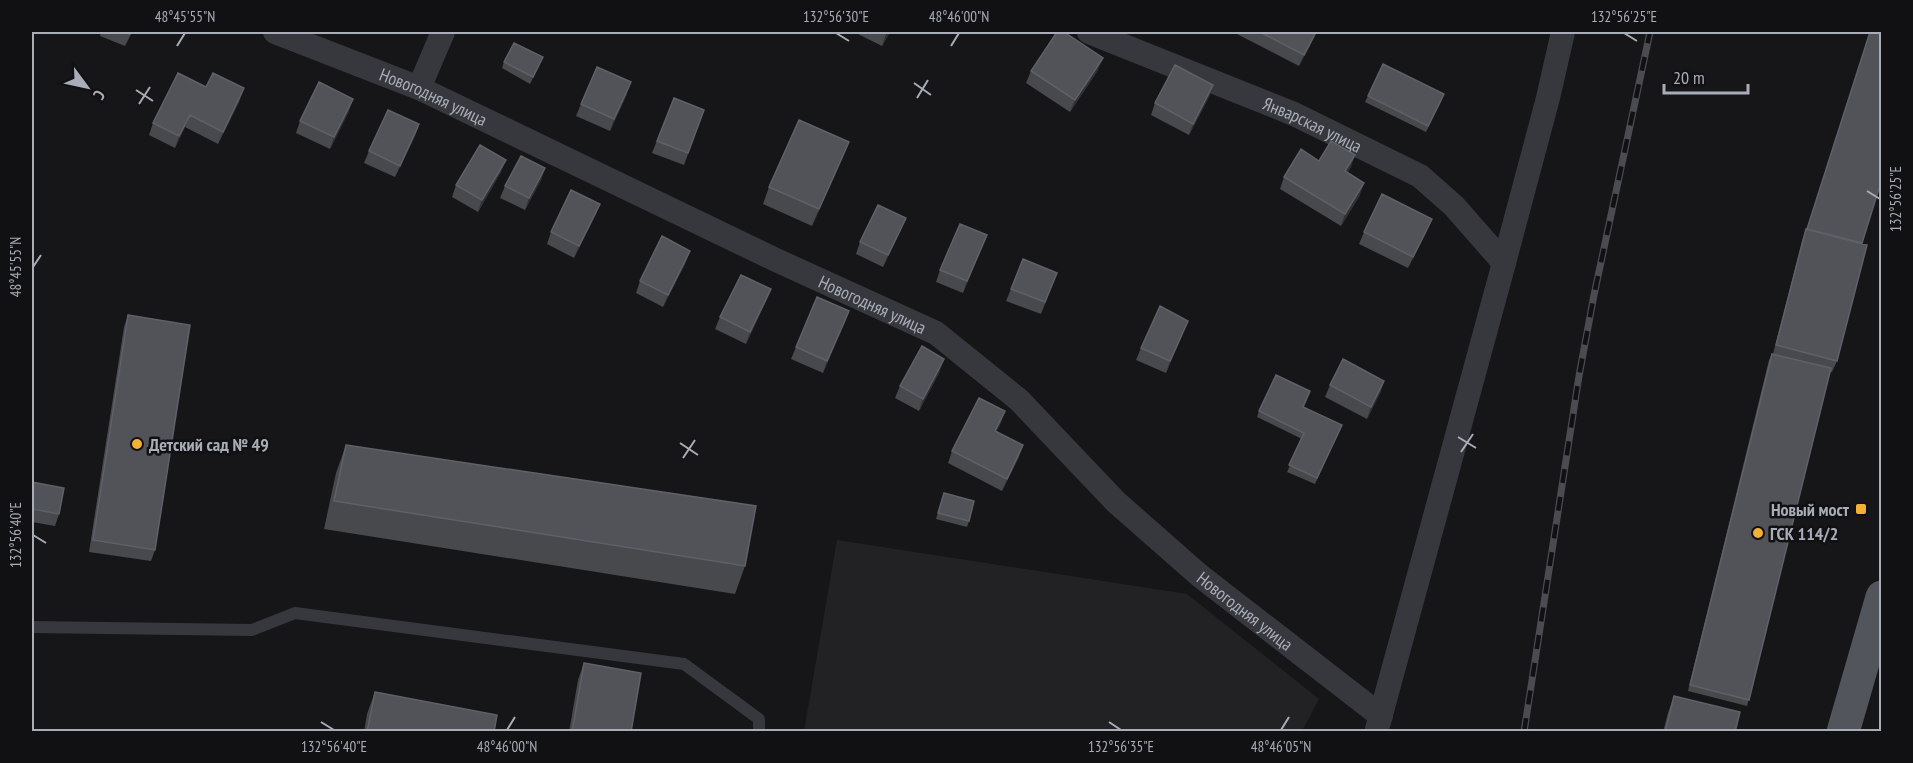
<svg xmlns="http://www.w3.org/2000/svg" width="1913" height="763" font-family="'PT Sans Narrow',sans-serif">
	<rect width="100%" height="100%" fill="#161618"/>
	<!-- built -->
	<path fill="#222225" d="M 837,540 L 1187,594 L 1319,699 L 1302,731 L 804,731 Z"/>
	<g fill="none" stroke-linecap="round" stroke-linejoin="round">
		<!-- lane -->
		<path stroke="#37383d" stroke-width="12" d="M 32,627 L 252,630 L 295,613 L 684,664 L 759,719 L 759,732"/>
		<!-- street -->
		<g stroke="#37383d" stroke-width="24">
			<path id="s1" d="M 275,32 L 419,88 L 776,260 L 936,333 L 1019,400 L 1116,502 L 1199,575 L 1381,716"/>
			<path id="s2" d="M 1089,32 L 1294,114 L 1420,176 L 1454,206 L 1504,263"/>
			<path d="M 419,88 L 443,32"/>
			<path d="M 1377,729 L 1504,263 L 1548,98 L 1563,32"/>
		</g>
		<!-- primary -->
		<path stroke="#53555c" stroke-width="33" d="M 1843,732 L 1882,597"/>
		<defs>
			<path id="rail" d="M 1524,732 L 1579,376 L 1594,295 L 1650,32"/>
		</defs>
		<!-- rail casing -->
		<use href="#rail" stroke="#4a4c52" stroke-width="7"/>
		<!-- rail -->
		<use href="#rail" stroke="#111113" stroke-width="4.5" stroke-dasharray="14" stroke-linecap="butt"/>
	</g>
	<!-- wall -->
	<path fill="#47494d" d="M 101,32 L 132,32 L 125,46 L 100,36 Z
		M 854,32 L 890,32 L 882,46 Z
		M 1233,32 L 1317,32 L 1299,66 Z
		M 543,57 L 530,84 L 502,68 L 504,62 Z
		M 1098,70 L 1070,112 L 1026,83 L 1031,71 Z
		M 1213,85 L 1209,97 L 1189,135 L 1151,115 L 1155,103 Z
		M 206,87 L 240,100 L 218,144 L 185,127 L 175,148 L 149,135 L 153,123 Z
		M 627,94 L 610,131 L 576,116 L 581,104 Z
		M 1368,96 L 1442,100 L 1426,132 L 1365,102 Z
		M 674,98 L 704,110 L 684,165 L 652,153 Z
		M 349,111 L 330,149 L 296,133 L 300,121 Z
		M 419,124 L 415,136 L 395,177 L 364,163 L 369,151 Z
		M 849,142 L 842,159 L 812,226 L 763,204 L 769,187 Z
		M 1319,161 L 1351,167 L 1347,173 L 1360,195 L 1341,226 L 1280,189 L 1284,177 Z
		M 545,168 L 541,180 L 525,210 L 500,198 L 505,186 Z
		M 501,172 L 478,212 L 452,197 L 456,185 Z
		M 600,204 L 595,216 L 574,258 L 547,244 L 551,232 Z
		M 1806,229 L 1862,243 L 1837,361 L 1832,372 L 1830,372 L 1747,706 L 1688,691 L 1769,360 L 1772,354 L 1773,354 L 1802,241 Z
		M 901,230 L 883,267 L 856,254 L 860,242 Z
		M 1427,231 L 1408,268 L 1359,244 L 1364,232 Z
		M 982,247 L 963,293 L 936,282 L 940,270 Z
		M 686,262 L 663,307 L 636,293 L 640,281 Z
		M 1057,273 L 1041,314 L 1006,301 L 1011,289 Z
		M 771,289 L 766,301 L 746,344 L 715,329 L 720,317 Z
		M 849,311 L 823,373 L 791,359 L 796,347 Z
		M 128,315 L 155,550 L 151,561 L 89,552 L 124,327 Z
		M 1183,333 L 1166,373 L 1136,360 L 1141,348 Z
		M 940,371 L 919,411 L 895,398 L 900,386 Z
		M 1384,381 L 1380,393 L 1367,419 L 1325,397 L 1330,385 Z
		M 1310,391 L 1303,407 L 1342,425 L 1315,484 L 1287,472 L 1302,439 L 1257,417 L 1259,411 Z
		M 1005,411 L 996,432 L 1019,457 L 1002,491 L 948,463 L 952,451 Z
		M 346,445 L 745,566 L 735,594 L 324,529 L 336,473 Z
		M 32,482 L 59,514 L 55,526 L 32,522 Z
		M 944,493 L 969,521 L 967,527 L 936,519 Z
		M 584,663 L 631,732 L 569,732 L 578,680 Z
		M 375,692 L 494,732 L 364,732 L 367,714 Z
		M 1674,696 L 1735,732 L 1663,732 L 1668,713 Z"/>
	<!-- shaded-wall -->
	<path fill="#2f3033" d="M 888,32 L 890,32 L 882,46 L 886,34 Z
		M 1316,32 L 1317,32 L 1299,66 L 1304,55 Z
		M 1103,58 L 1098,70 L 1070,112 L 1075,100 Z
		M 631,82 L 627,94 L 610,131 L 614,119 Z
		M 1213,85 L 1209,97 L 1189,135 L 1193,124 Z
		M 244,88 L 240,100 L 218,144 L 223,132 Z
		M 353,99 L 349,111 L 330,149 L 334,137 Z
		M 190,115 L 185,127 L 175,148 L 179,136 Z
		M 419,124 L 415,136 L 395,177 L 400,166 Z
		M 849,142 L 842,159 L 812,226 L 819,209 Z
		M 1355,155 L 1351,167 L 1341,183 L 1345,171 Z
		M 506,160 L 501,172 L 478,212 L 482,200 Z
		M 545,168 L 541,180 L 525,210 L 529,198 Z
		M 1364,183 L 1360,195 L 1341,226 L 1345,214 Z
		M 600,204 L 595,216 L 574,258 L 579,246 Z
		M 906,218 L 901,230 L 883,267 L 888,255 Z
		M 1432,219 L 1427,231 L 1408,268 L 1413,257 Z
		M 987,235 L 982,247 L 963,293 L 967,281 Z
		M 690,251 L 686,262 L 663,307 L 668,295 Z
		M 771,289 L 766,301 L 746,344 L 750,332 Z
		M 849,311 L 845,323 L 823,373 L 827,361 Z
		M 1188,321 L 1183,333 L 1166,373 L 1170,361 Z
		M 944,359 L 940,371 L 919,411 L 923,399 Z
		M 1384,381 L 1380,393 L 1367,419 L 1371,407 Z
		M 1005,411 L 1001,423 L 991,443 L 995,431 Z
		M 1023,445 L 1019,457 L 1002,491 L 1007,479 Z"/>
	<!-- building -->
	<path fill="#525359" stroke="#5f6168" stroke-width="1.5" d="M 122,32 L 131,32 L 130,34 Z
		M 1057,32 L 1064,32 L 1103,58 L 1075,100 L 1031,71 Z
		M 1260,32 L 1316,32 L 1304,55 Z
		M 1870,32 L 1881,32 L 1881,182 L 1862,243 L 1807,229 Z
		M 514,43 L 543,57 L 533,77 L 504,62 Z
		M 1383,64 L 1444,94 L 1428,126 L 1368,96 Z
		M 1175,65 L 1213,85 L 1193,124 L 1155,103 Z
		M 597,67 L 631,82 L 614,119 L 581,104 Z
		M 178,73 L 206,87 L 213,73 L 244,88 L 223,132 L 190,115 L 179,136 L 153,123 Z
		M 319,82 L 353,99 L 334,137 L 300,121 Z
		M 674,98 L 704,110 L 688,153 L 657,141 Z
		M 388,110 L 419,124 L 400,166 L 369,151 Z
		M 799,120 L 849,142 L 819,209 L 769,187 Z
		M 1331,141 L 1355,155 L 1345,171 L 1364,183 L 1345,214 L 1284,177 L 1301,149 L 1319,161 Z
		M 480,145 L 506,160 L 482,200 L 456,185 Z
		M 521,156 L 545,168 L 529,198 L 505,186 Z
		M 571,190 L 600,204 L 579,246 L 551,232 Z
		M 1382,194 L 1432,219 L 1413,257 L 1364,232 Z
		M 878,205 L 906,218 L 888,255 L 860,242 Z
		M 960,224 L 987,235 L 967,281 L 940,270 Z
		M 1806,229 L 1867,245 L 1837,361 L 1776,345 Z
		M 662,236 L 690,251 L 668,295 L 640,281 Z
		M 1023,259 L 1057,273 L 1045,302 L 1011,289 Z
		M 741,275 L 771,289 L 750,332 L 720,317 Z
		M 817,297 L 849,311 L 827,361 L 796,347 Z
		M 1160,306 L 1188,321 L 1170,361 L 1141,348 Z
		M 128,315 L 190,325 L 155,550 L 93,540 Z
		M 922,346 L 944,359 L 923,399 L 900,386 Z
		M 1772,354 L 1831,368 L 1749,700 L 1690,685 Z
		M 1343,359 L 1384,381 L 1371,407 L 1330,385 Z
		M 1276,375 L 1310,391 L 1303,407 L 1342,425 L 1317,478 L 1289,465 L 1304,433 L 1259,411 Z
		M 979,398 L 1005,411 L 995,431 L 1023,445 L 1007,479 L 952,451 Z
		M 346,445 L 756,506 L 745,566 L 334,501 Z
		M 32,482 L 64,488 L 59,514 L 32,509 Z
		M 944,493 L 974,501 L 969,521 L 938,513 Z
		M 584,663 L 641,673 L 631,732 L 572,732 Z
		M 375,692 L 497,715 L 494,732 L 367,732 Z
		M 1674,696 L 1740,712 L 1735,732 L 1665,732 Z"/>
	<!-- ticks -->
	<path fill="none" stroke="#a8adb8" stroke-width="2" d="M 836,33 L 849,41M 1624,33 L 1637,41M 177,46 L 185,33M 951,46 L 959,33M 914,83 L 931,95M 136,90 L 153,101M 917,98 L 928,80M 139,104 L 150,87M 1867,191 L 1880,199M 33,267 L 41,255M 1458,437 L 1476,448M 680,443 L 698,455M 1461,452 L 1473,434M 683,458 L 695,440M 33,535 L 46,543M 321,722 L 334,730M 1109,722 L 1121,730M 507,730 L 515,717M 1281,730 L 1289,717"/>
	<!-- markers -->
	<g fill="#f2b134" stroke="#111113" stroke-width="2">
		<circle cx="137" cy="444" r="6"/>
		<rect x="1855" y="503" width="12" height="12" rx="3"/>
		<circle cx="1758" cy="533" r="6"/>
	</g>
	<g text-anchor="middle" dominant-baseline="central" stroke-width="5" stroke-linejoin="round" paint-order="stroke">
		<!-- street labels -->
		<g font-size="18" fill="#a8adb8" stroke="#111113">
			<text stroke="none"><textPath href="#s1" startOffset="171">Новогодняя улица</textPath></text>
			<text stroke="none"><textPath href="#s2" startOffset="242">Январская улица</textPath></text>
			<text stroke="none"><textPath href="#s1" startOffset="657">Новогодняя улица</textPath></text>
			<text stroke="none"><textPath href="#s1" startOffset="1143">Новогодняя улица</textPath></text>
		</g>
		<!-- poi labels -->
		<g font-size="18" font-weight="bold" fill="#a8adb8" stroke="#111113" text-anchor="start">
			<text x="149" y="444">Детский сад № 49</text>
			<text x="1849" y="509" text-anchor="end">Новый мост</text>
			<text x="1770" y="533">ГСК 114/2</text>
		</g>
	</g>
	<!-- border -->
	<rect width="1913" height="763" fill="none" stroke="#111113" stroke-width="66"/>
	<!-- north arrow -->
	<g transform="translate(87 87) rotate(123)" stroke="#111113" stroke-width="4.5" paint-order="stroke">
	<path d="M0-4.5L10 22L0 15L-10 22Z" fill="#a8adb8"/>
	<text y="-9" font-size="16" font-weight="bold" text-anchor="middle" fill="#a8adb8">С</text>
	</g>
	<!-- scale -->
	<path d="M1664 84v9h84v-9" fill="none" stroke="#a8adb8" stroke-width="3"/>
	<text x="1673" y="84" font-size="18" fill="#a8adb8" stroke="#111113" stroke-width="4.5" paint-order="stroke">20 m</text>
	<rect x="33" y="33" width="1847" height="697" fill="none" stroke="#a8adb8" stroke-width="2"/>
	<g font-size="15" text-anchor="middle" fill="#a8adb8">
		<text x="185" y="22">48°45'55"N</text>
		<text x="836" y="22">132°56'30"E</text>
		<text x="959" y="22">48°46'00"N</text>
		<text x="1624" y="22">132°56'25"E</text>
		<text transform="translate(1896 199) rotate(-90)" y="5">132°56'25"E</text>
		<text transform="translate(16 267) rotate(-90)" y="5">48°45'55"N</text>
		<text transform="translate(16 535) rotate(-90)" y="5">132°56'40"E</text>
		<text x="334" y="752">132°56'40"E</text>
		<text x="507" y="752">48°46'00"N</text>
		<text x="1121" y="752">132°56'35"E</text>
		<text x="1281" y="752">48°46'05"N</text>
	</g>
</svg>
